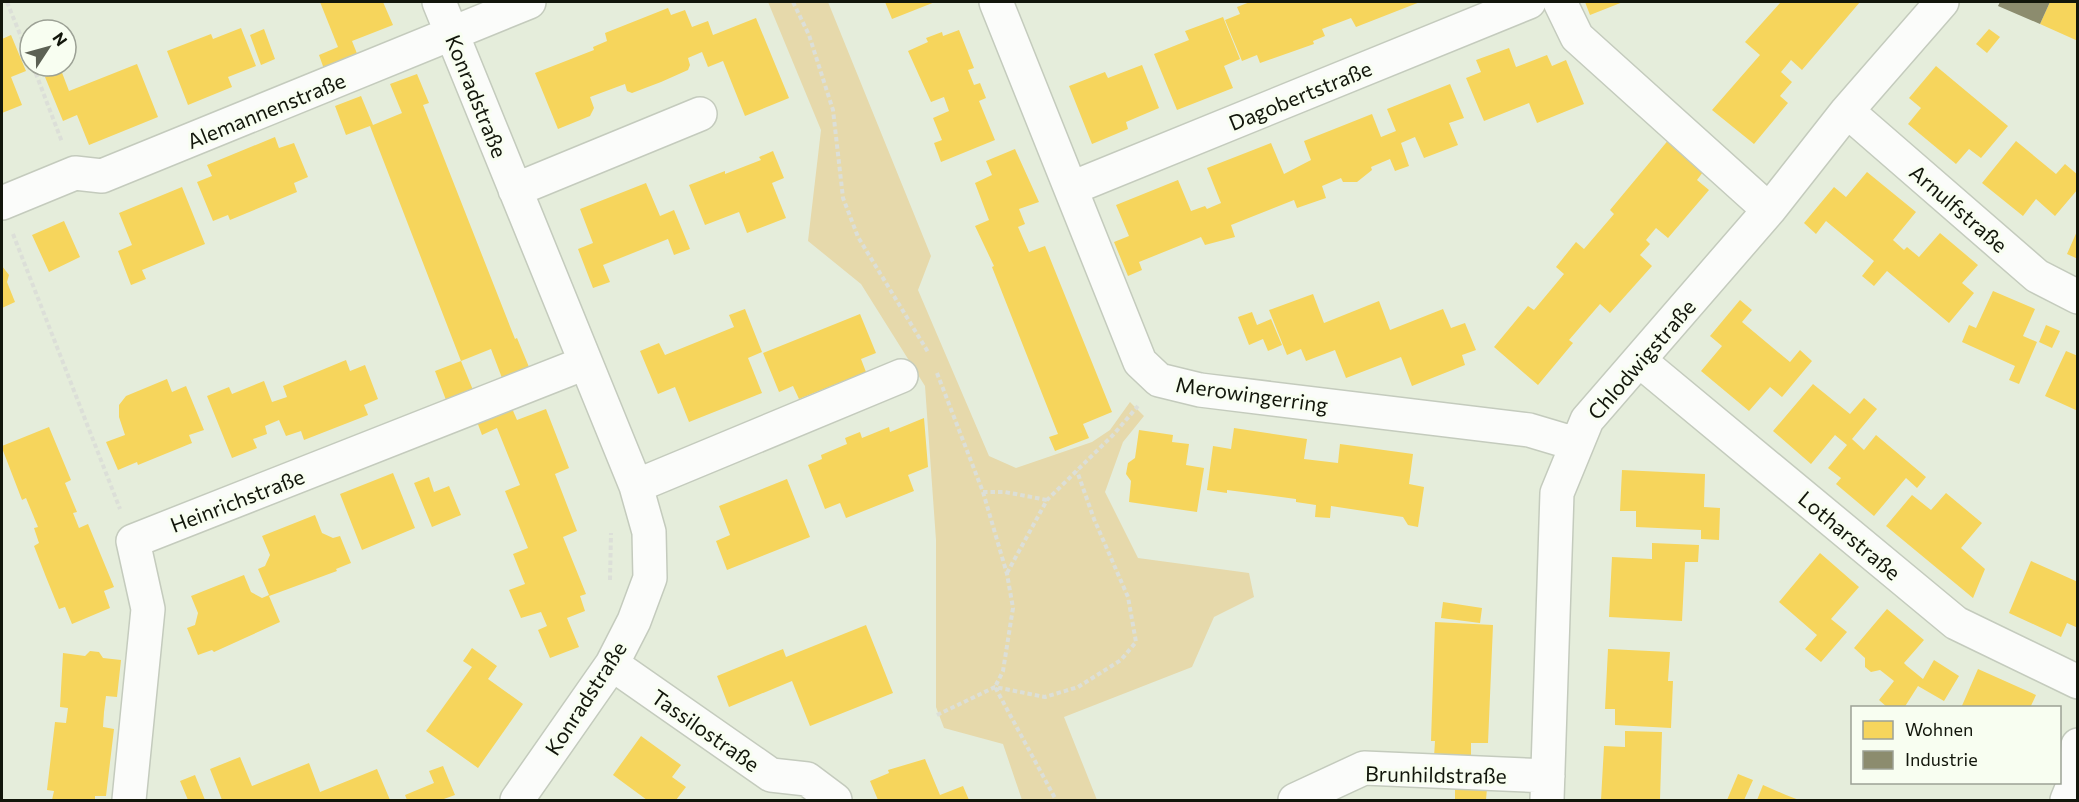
<svg xmlns="http://www.w3.org/2000/svg" width="2079" height="802" font-family="Commissioner,sans-serif">
	<rect width="100%" height="100%" fill="#e5eddb"/>
	<!-- green -->
	<path fill="#e6d9ab" d="M 768,2 L 828,2 L 931,256 L 918,290 L 989,456 L 1016,468 L 1092,442 L 1110,430 L 1130,402 L 1144,416 L 1123,442 L 1105,492 L 1138,558 L 1249,573 L 1254,597 L 1214,617 L 1192,667 L 1064,717 L 1097,800 L 1022,800 L 1003,744 L 944,728 L 936,707 L 936,540 L 925,386 L 861,284 L 808,241 L 821,130 Z"/>
	<!-- homes -->
	<path fill="#f6d55c" d="M 320,2 L 383,2 L 393,25 L 352,41 L 358,56 L 324,69 L 319,55 L 338,47 Z
		M 885,2 L 935,2 L 892,19 Z
		M 1250,2 L 1420,2 L 1356,27 L 1351,18 L 1322,29 L 1325,36 L 1313,41 L 1314,44 L 1260,63 L 1257,55 L 1242,61 L 1225,20 L 1240,14 L 1237,7 Z
		M 1585,2 L 1623,2 L 1590,15 Z
		M 1781,2 L 1860,2 L 1802,70 L 1791,60 L 1781,72 L 1792,82 L 1780,96 L 1788,103 L 1754,144 L 1712,110 L 1760,55 L 1745,42 Z
		M 2050,2 L 2078,2 L 2078,41 L 2040,24 Z
		M 668,8 L 671,15 L 685,10 L 692,27 L 708,21 L 713,35 L 756,18 L 789,98 L 745,116 L 723,61 L 708,67 L 702,52 L 688,58 L 690,65 L 688,70 L 661,82 L 632,93 L 627,91 L 625,84 L 590,97 L 594,108 L 590,116 L 558,129 L 535,73 L 594,50 L 593,47 L 607,41 L 605,33 Z
		M 1223,17 L 1240,59 L 1224,66 L 1233,88 L 1177,110 L 1154,54 L 1189,40 L 1185,31 Z
		M 241,28 L 256,66 L 228,77 L 232,87 L 188,105 L 167,51 L 211,34 L 213,39 Z
		M 264,29 L 275,59 L 261,65 L 250,35 Z
		M 1989,29 L 2000,37 L 1987,53 L 1976,44 Z
		M 959,30 L 974,68 L 968,70 L 974,85 L 980,83 L 986,98 L 979,101 L 995,140 L 941,162 L 934,143 L 942,140 L 933,118 L 949,111 L 944,97 L 931,102 L 908,51 L 928,42 L 926,38 L 942,32 L 943,36 Z
		M 11,35 L 26,71 L 11,77 L 22,105 L 2,113 L 2,39 Z
		M 1509,48 L 1516,67 L 1547,55 L 1552,66 L 1566,60 L 1584,104 L 1537,123 L 1529,103 L 1484,121 L 1466,78 L 1481,72 L 1476,60 Z
		M 137,64 L 158,117 L 89,145 L 77,115 L 63,121 L 45,77 L 61,70 L 69,91 Z
		M 1142,65 L 1159,108 L 1126,122 L 1128,129 L 1092,144 L 1069,86 L 1105,72 L 1108,78 Z
		M 1936,66 L 2008,126 L 1981,158 L 1969,149 L 1956,164 L 1908,124 L 1921,108 L 1909,98 Z
		M 417,74 L 429,103 L 423,105 L 515,339 L 517,338 L 529,367 L 502,378 L 491,349 L 461,361 L 370,126 L 346,135 L 335,106 L 361,96 L 373,125 L 402,113 L 390,84 Z
		M 1450,84 L 1464,118 L 1449,123 L 1458,145 L 1424,158 L 1415,137 L 1401,143 L 1409,166 L 1395,171 L 1390,159 L 1371,167 L 1372,170 L 1357,182 L 1343,182 L 1341,178 L 1322,186 L 1326,198 L 1297,208 L 1294,200 L 1231,225 L 1235,237 L 1205,245 L 1201,237 L 1139,262 L 1142,270 L 1128,276 L 1114,242 L 1129,236 L 1116,205 L 1178,180 L 1191,211 L 1205,206 L 1207,209 L 1221,203 L 1207,168 L 1271,143 L 1284,174 L 1311,160 L 1304,141 L 1372,114 L 1381,137 L 1396,131 L 1387,109 Z
		M 275,137 L 279,148 L 294,143 L 308,177 L 294,183 L 297,192 L 230,220 L 228,215 L 213,221 L 197,182 L 212,176 L 207,165 Z
		M 1670,138 L 1706,168 L 1697,180 L 1709,190 L 1668,238 L 1656,228 L 1646,240 L 1650,244 L 1640,255 L 1652,266 L 1610,313 L 1600,304 L 1569,340 L 1573,343 L 1538,385 L 1494,347 L 1528,306 L 1534,310 L 1564,274 L 1556,267 L 1576,242 L 1584,249 L 1614,214 L 1610,210 Z
		M 2016,141 L 2056,174 L 2065,164 L 2078,175 L 2078,189 L 2055,216 L 2036,199 L 2023,216 L 1982,183 Z
		M 1015,149 L 1039,202 L 1019,209 L 1025,224 L 1018,227 L 1029,252 L 1045,246 L 1112,412 L 1083,424 L 1089,438 L 1055,451 L 1049,437 L 1058,434 L 992,267 L 994,266 L 975,226 L 989,220 L 975,183 L 992,175 L 986,161 Z
		M 773,151 L 784,178 L 772,183 L 786,218 L 747,233 L 739,212 L 705,225 L 689,185 L 725,171 L 725,174 L 761,160 L 759,157 Z
		M 1867,172 L 1916,212 L 1893,240 L 1904,250 L 1907,247 L 1919,257 L 1940,233 L 1978,265 L 1962,283 L 1974,293 L 1949,323 L 1887,271 L 1874,286 L 1862,276 L 1874,261 L 1826,221 L 1816,234 L 1804,223 L 1834,187 L 1846,197 Z
		M 646,183 L 660,216 L 674,210 L 690,249 L 674,255 L 668,239 L 603,265 L 610,282 L 593,288 L 578,249 L 593,243 L 580,209 Z
		M 182,187 L 205,244 L 142,270 L 146,279 L 131,285 L 118,251 L 132,245 L 119,213 Z
		M 64,221 L 80,257 L 49,272 L 32,235 Z
		M 2078,229 L 2078,259 L 2067,254 Z
		M 2,266 L 9,275 L 7,282 L 15,302 L 2,308 Z
		M 1993,291 L 2035,309 L 2023,336 L 2037,342 L 2019,384 L 2009,380 L 2015,366 L 1962,342 L 1969,325 L 1976,328 Z
		M 1313,294 L 1324,323 L 1379,301 L 1390,330 L 1443,309 L 1451,328 L 1465,323 L 1476,350 L 1462,355 L 1465,365 L 1412,386 L 1401,357 L 1346,378 L 1335,350 L 1306,361 L 1301,349 L 1287,355 L 1269,310 Z
		M 1740,300 L 1752,310 L 1742,322 L 1790,362 L 1800,350 L 1812,361 L 1782,397 L 1770,387 L 1749,411 L 1701,371 L 1722,346 L 1710,336 Z
		M 745,309 L 762,352 L 748,358 L 762,393 L 689,422 L 675,387 L 658,394 L 640,351 L 659,343 L 665,355 L 734,327 L 729,315 Z
		M 1252,312 L 1257,325 L 1271,319 L 1282,345 L 1268,351 L 1263,339 L 1249,345 L 1238,317 Z
		M 860,314 L 876,353 L 861,359 L 866,372 L 799,399 L 793,386 L 779,392 L 763,353 Z
		M 2046,325 L 2060,331 L 2052,348 L 2039,342 Z
		M 2066,351 L 2078,356 L 2078,411 L 2045,396 Z
		M 346,360 L 350,371 L 365,365 L 378,399 L 364,405 L 368,415 L 304,440 L 301,431 L 286,436 L 279,420 L 265,426 L 267,434 L 253,439 L 257,448 L 232,458 L 207,396 L 229,387 L 232,394 L 264,381 L 272,402 L 287,397 L 283,386 Z
		M 461,361 L 473,390 L 446,400 L 435,371 Z
		M 167,379 L 172,392 L 186,386 L 204,430 L 189,435 L 192,443 L 138,465 L 137,462 L 118,470 L 106,442 L 125,435 L 119,417 L 119,405 L 126,396 Z
		M 1813,384 L 1850,414 L 1864,398 L 1877,409 L 1852,439 L 1864,450 L 1876,435 L 1926,477 L 1917,488 L 1906,478 L 1874,516 L 1836,484 L 1841,478 L 1828,468 L 1847,445 L 1835,435 L 1811,464 L 1773,431 Z
		M 511,406 L 517,420 L 546,409 L 569,468 L 555,474 L 577,531 L 563,537 L 586,594 L 580,596 L 585,611 L 567,618 L 579,647 L 550,658 L 538,630 L 547,626 L 541,612 L 521,618 L 509,590 L 525,584 L 513,554 L 528,548 L 505,491 L 520,485 L 497,428 L 482,435 L 476,419 Z
		M 924,418 L 928,467 L 908,475 L 914,491 L 846,518 L 840,503 L 825,509 L 808,465 L 822,459 L 821,455 L 847,444 L 845,438 L 860,432 L 862,438 L 889,427 L 890,432 Z
		M 49,427 L 71,480 L 65,483 L 77,512 L 73,513 L 79,528 L 88,524 L 114,587 L 104,591 L 110,608 L 72,624 L 65,607 L 59,609 L 46,577 L 34,546 L 39,543 L 34,528 L 38,527 L 26,498 L 22,500 L 2,448 L 2,446 Z
		M 1234,428 L 1307,439 L 1304,459 L 1338,463 L 1340,444 L 1413,454 L 1409,484 L 1424,487 L 1418,527 L 1408,525 L 1403,517 L 1331,506 L 1330,518 L 1315,517 L 1316,505 L 1296,502 L 1296,499 L 1227,490 L 1227,493 L 1207,490 L 1213,446 L 1231,449 Z
		M 1139,430 L 1173,435 L 1172,442 L 1189,444 L 1186,465 L 1204,468 L 1197,512 L 1129,502 L 1131,481 L 1126,474 L 1128,463 L 1135,458 Z
		M 1622,470 L 1705,474 L 1704,507 L 1720,508 L 1719,540 L 1701,539 L 1701,530 L 1636,527 L 1636,511 L 1620,511 Z
		M 393,473 L 415,528 L 362,550 L 340,494 Z
		M 429,477 L 434,492 L 449,486 L 461,515 L 432,527 L 414,483 Z
		M 787,479 L 810,537 L 727,570 L 716,541 L 730,535 L 719,506 Z
		M 1946,493 L 1982,523 L 1961,548 L 1985,569 L 1973,598 L 1886,526 L 1912,495 L 1931,510 Z
		M 315,515 L 322,533 L 333,538 L 340,536 L 351,563 L 336,569 L 337,571 L 269,596 L 280,622 L 214,652 L 212,650 L 198,655 L 187,628 L 195,625 L 198,613 L 191,596 L 244,575 L 251,592 L 262,598 L 269,595 L 258,569 L 265,566 L 270,555 L 262,536 Z
		M 1652,543 L 1699,545 L 1698,562 L 1685,562 L 1682,621 L 1609,617 L 1612,557 L 1652,559 Z
		M 1820,553 L 1859,587 L 1831,619 L 1847,632 L 1821,662 L 1805,649 L 1817,635 L 1779,602 Z
		M 2031,561 L 2078,582 L 2078,628 L 2067,623 L 2061,637 L 2009,613 Z
		M 1443,602 L 1482,608 L 1480,623 L 1441,618 Z
		M 1887,609 L 1924,640 L 1904,663 L 1907,666 L 1923,679 L 1934,660 L 1959,676 L 1944,701 L 1918,686 L 1904,708 L 1888,708 L 1879,700 L 1894,681 L 1880,670 L 1871,672 L 1865,667 L 1865,658 L 1854,648 Z
		M 1435,622 L 1493,625 L 1488,743 L 1471,743 L 1471,758 L 1434,757 L 1435,741 L 1431,741 Z
		M 866,625 L 893,693 L 810,726 L 792,681 L 729,707 L 717,676 L 783,649 L 786,657 Z
		M 472,648 L 497,666 L 488,679 L 523,704 L 478,768 L 426,731 L 472,667 L 463,661 Z
		M 1608,649 L 1670,652 L 1668,681 L 1673,681 L 1671,728 L 1615,725 L 1615,709 L 1605,709 Z
		M 90,651 L 99,652 L 103,658 L 121,660 L 117,697 L 106,696 L 104,712 L 103,727 L 114,729 L 106,796 L 95,796 L 95,800 L 52,800 L 54,791 L 47,790 L 55,722 L 66,723 L 68,708 L 60,707 L 63,653 L 85,656 Z
		M 1978,669 L 2036,695 L 2030,708 L 1961,708 Z
		M 1625,731 L 1662,732 L 1660,800 L 1601,800 L 1604,746 L 1625,747 Z
		M 641,736 L 681,765 L 672,777 L 686,787 L 676,800 L 647,800 L 613,775 Z
		M 240,757 L 252,786 L 309,763 L 320,792 L 377,769 L 390,800 L 222,800 L 210,769 Z
		M 925,759 L 940,795 L 963,786 L 969,800 L 878,800 L 870,781 L 889,773 L 888,770 Z
		M 443,766 L 455,795 L 441,800 L 407,800 L 405,795 L 434,783 L 429,771 Z
		M 1738,774 L 1753,780 L 1744,800 L 1727,800 Z
		M 195,775 L 205,800 L 188,800 L 180,781 Z
		M 1763,785 L 1786,795 L 1799,800 L 1757,800 Z
		M 1455,787 L 1487,788 L 1486,800 L 1455,800 Z"/>
	<!-- industry -->
	<path fill="#8c8c6e" d="M 2000,2 L 2050,2 L 2040,24 L 1998,6 Z"/>
	<g fill="none" stroke-linecap="round" stroke-linejoin="round">
		<defs>
			<path id="minor" d="M 439,2 L 636,486 L 649,532 L 650,578 L 634,621 L 612,664 L 517,800
				M 996,2 L 1140,362 L 1159,380 L 1200,390 L 1529,430 L 1576,444
				M 1560,2 L 1577,37 L 1769,210
				M 1847,111 L 2037,276 L 2078,297
				M 1072,188 L 1529,2
				M 515,190 L 700,114
				M 2,203 L 75,173 L 102,176 L 529,2
				M 1640,361 L 1956,623 L 2078,682
				M 636,486 L 901,376
				M 612,664 L 771,775 L 807,779 L 835,800
				M 129,800 L 148,609 L 133,541 L 585,363
				M 1295,800 L 1364,768 L 1548,776
				M 1547,800 L 1557,493 L 1587,420 L 1769,210 L 1847,111 L 1942,2
				M 2067,800 L 2076,778 L 2078,745"/>
		</defs>
		<!-- minor casing -->
		<use href="#minor" stroke="#c4cbbd" stroke-width="36"/>
		<!-- path -->
		<path stroke="#dcdfd8" stroke-width="4" stroke-dasharray="4.5 3" stroke-linecap="butt" d="M 7,2 L 30,59
			M 793,2 L 809,35 L 833,110 L 843,198 L 858,237 L 928,352
			M 33,66 L 62,142
			M 13,234 L 120,509
			M 937,373 L 983,492 L 1007,574 L 1013,608 L 1003,671 L 995,687 L 1056,800
			M 983,492 L 1005,492 L 1047,500
			M 1007,573 L 1047,500 L 1113,435 L 1138,406
			M 610,580 L 611,533
			M 937,715 L 995,687 L 1045,697 L 1078,687 L 1121,660 L 1136,642 L 1128,597 L 1094,519 L 1077,471"/>
		<!-- minor -->
		<use href="#minor" stroke="#fbfcfa" stroke-width="33"/>
	</g>
	<g text-anchor="middle" dominant-baseline="central" stroke-width="6" stroke-linejoin="round" paint-order="stroke">
		<!-- street labels -->
		<g font-size="21" fill="#12160b" stroke="#f8fef1">
			<text transform="translate(1300 95) rotate(-22)">Dagobertstraße</text>
			<text transform="translate(477 96) rotate(68)">Konradstraße</text>
			<text transform="translate(266 110) rotate(-22)">Alemannenstraße</text>
			<text transform="translate(1959 208) rotate(41)">Arnulfstraße</text>
			<text transform="translate(1641 359) rotate(-49)">Chlodwigstraße</text>
			<text transform="translate(1252 394) rotate(8)">Merowingerring</text>
			<text transform="translate(237 500) rotate(-21)">Heinrichstraße</text>
			<text transform="translate(1850 535) rotate(40)">Lotharstraße</text>
			<text transform="translate(585 698) rotate(-57)">Konradstraße</text>
			<text transform="translate(706 730) rotate(35)">Tassilostraße</text>
			<text transform="translate(1436 774) rotate(1)">Brunhildstraße</text>
		</g>
	</g>
	<!-- border -->
	<rect width="2079" height="802" fill="none" stroke="#12160b" stroke-width="6"/>
	<!-- legend -->
	<rect x="1851" y="706" width="210" height="78" fill="#f8fef1" stroke="#9ca195" stroke-width="1.5"/>
	<rect x="1863" y="721" width="30" height="18" fill="#f6d55c" stroke="#9ca195" stroke-width="1.5"/>
	<text x="1905" y="736" font-size="18" fill="#12160b">Wohnen</text>
	<rect x="1863" y="751" width="30" height="18" fill="#8c8c6e" stroke="#9ca195" stroke-width="1.5"/>
	<text x="1905" y="766" font-size="18" fill="#12160b">Industrie</text>
	<!-- north arrow -->
	<g transform="translate(48 48) rotate(54)"><circle r="28" fill="#f8fef1" stroke="#9ca195" stroke-width="1.5"/>
	<path d="M0-4.5L10 22L0 15L-10 22Z" fill="#5c6154"/>
	<text y="-9" font-size="16" font-weight="bold" text-anchor="middle" fill="#12160b">N</text>
	</g>
</svg>
